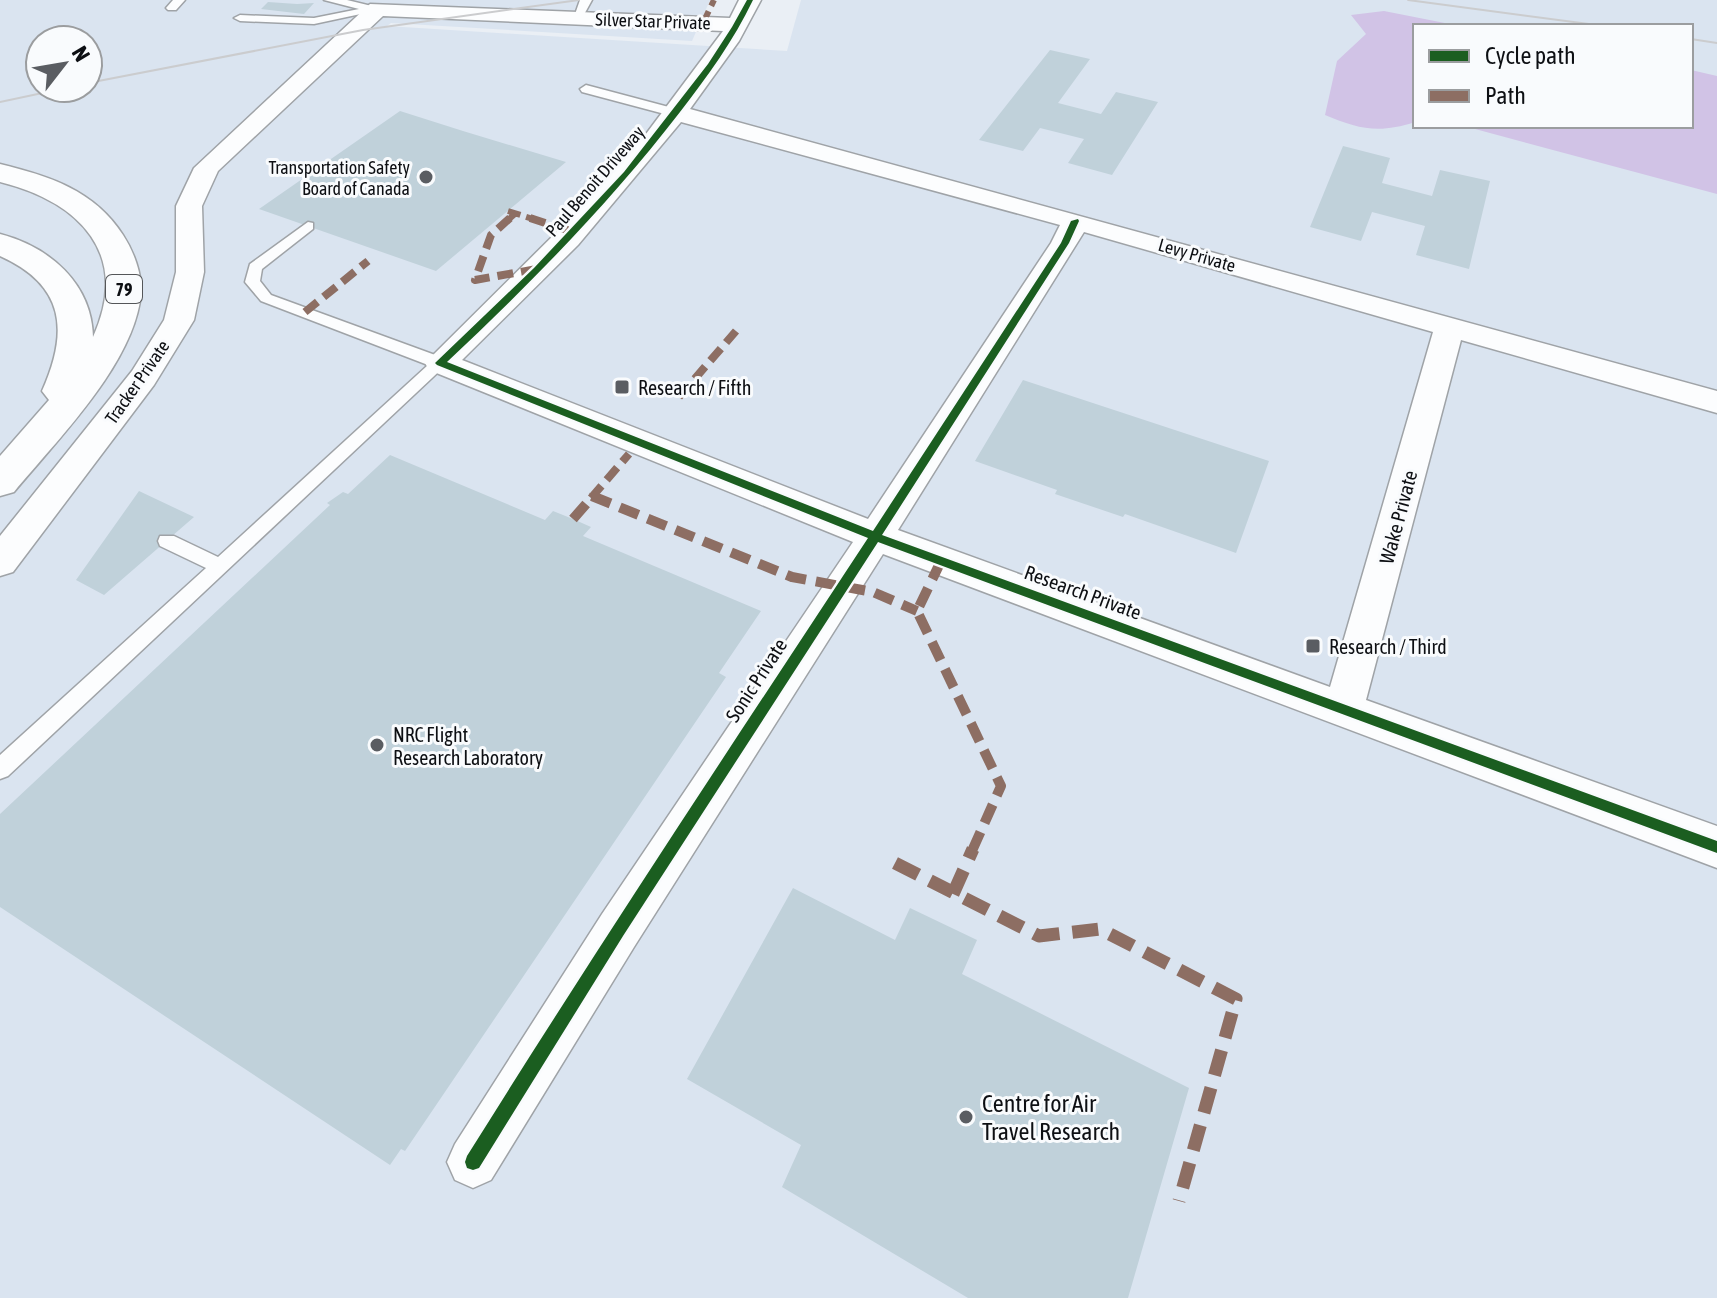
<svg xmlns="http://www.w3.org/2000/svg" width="1717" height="1298" font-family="'Asap Condensed',sans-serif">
	<rect width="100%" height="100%" fill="#eaeff5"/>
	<!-- built -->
	<path fill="#dae4f0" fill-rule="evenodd" d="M 0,0 L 710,0 L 692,41 L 391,23 L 387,26 L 787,51 L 801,0 L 1717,0 L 1717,1298 L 0,1298 ZM 1415,26 L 1691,26 L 1691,126 L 1415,126 ZM 40,40 L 88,40 L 88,88 L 40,88 Z"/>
	<!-- forest -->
	<path fill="#d1c3e6" d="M 1384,11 L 1460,26 L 1415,26 L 1415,122 C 1379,134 1358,129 1325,115 L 1337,61 L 1366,34 L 1351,15 Z
		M 1691,70 L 1717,76 L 1717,194 L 1464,126 L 1691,126 Z"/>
	<!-- building -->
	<path fill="#c0d1da" d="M 268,2 L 297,4 L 314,3 L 304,14 L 261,9 Z
		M 1050,50 L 1090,59 L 1058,103 L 1101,114 L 1116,92 L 1158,102 L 1112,175 L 1068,163 L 1084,139 L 1040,128 L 1023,151 L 979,140 Z
		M 400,111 L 463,131 L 566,162 L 436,271 L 259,209 Z
		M 1343,146 L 1390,158 L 1382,183 L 1432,196 L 1440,170 L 1490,181 L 1469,269 L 1416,255 L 1425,226 L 1372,212 L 1361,241 L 1310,227 Z
		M 1023,380 L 1269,461 L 1236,553 L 1125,514 L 1123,517 L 1055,494 L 1057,490 L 975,461 Z
		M 390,455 L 545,520 L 553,511 L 573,519 L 591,527 L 583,536 L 761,611 L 719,673 L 726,677 L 405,1151 L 401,1149 L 390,1165 L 0,907 L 0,814 L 330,505 L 327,503 L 343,492 L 348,494 Z
		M 139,491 L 194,517 L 104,595 L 76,580 Z
		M 793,888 L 895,940 L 910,908 L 977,940 L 962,974 L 1189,1088 L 1128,1298 L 968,1298 L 782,1187 L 801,1145 L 687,1079 Z"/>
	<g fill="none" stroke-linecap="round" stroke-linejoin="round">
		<defs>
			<path id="service" d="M 173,0 L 185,0 L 176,10 L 168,10 L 166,8 Z
				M 324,0 L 347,0 L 384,9 L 314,24 L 240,21 L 234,18 L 240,15 L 314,18 L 359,9 Z
				M 580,0 L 592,0 L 581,20 L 573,20 Z
				M 586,85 L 680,110 L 682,113 L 676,117 L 582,92 L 580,89 Z
				M 308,222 L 313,223 L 313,229 L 262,269 L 260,281 L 271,295 L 446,359 L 448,363 L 8,776 L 0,779 L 0,755 L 206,568 L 160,546 L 158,541 L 160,536 L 174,536 L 218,557 L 428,365 L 261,301 L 245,282 L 250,264 Z"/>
			<path id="minor" d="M 739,0 L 761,0 L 739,41 L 690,109 L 1717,391 L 1717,413 L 1461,340 L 1366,700 L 1717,826 L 1717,868 L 883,554 L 634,947 L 491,1180 L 473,1188 L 455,1180 L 447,1162 L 455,1144 L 602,914 L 853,542 L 429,370 L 425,363 L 588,201 L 646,134 L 723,31 L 383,16 L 218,171 L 202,206 L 204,272 L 194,320 L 154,385 L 13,572 L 0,576 L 0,536 L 132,371 L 164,320 L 176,272 L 176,206 L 194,168 L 370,4 L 730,18 ZM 681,122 L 1060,225 L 1051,243 L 868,519 L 462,360 L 578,245 ZM 1084,232 L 1433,332 L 1330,687 L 898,530 Z"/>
			<path id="trunk" d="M 0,164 C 49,176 94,190 123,235 C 134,252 142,274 141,293 C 135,363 57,440 14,492 L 0,496 L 0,456 L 49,400 L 42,391 C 69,331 65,285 0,256 L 0,234 C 50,247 92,284 93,337 C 131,254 80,202 0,182 Z"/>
		</defs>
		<!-- service casing -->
		<use href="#service" stroke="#9fa3a7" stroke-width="3"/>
		<!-- minor casing -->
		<use href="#minor" stroke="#9fa3a7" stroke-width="3"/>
		<!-- trunk casing -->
		<use href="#trunk" stroke="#9fa3a7" stroke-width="3"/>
		<!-- service -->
		<use href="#service" fill="#fcfdfe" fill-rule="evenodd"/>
		<!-- minor -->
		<use href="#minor" fill="#fcfdfe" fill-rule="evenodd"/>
		<!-- trunk -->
		<use href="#trunk" fill="#fcfdfe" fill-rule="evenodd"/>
		<!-- tram -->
		<path stroke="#cbccce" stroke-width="2" d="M 1408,0 L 1604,26
			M 1691,39 L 1717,43
			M 88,83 L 363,30 L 579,0
			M 0,102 L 66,88"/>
		<!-- quiet-far3 -->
		<path stroke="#8d6e63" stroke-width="6" stroke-dasharray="13 6" stroke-linecap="butt" d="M 703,23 L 714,0
			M 508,211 L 536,220
			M 508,220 L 516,213"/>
		<!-- quiet-far2 -->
		<path stroke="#8d6e63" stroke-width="8" stroke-dasharray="16 8" stroke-linecap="butt" d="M 510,218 L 491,235 L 475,280 L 537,269
			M 530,218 L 576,233
			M 305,312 L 368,261
			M 679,397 L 736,331
			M 592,496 L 597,498
			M 591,498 L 629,454"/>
		<!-- quiet-far1 -->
		<path stroke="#8d6e63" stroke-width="10" stroke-dasharray="20 10" stroke-linecap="butt" d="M 592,496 L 792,577 L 873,592 L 917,611
			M 573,519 L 593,496
			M 941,561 L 917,611 L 1001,786 L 972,851"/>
		<!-- quiet -->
		<path stroke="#8d6e63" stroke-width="13" stroke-dasharray="26 13" stroke-linecap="butt" d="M 895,863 L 1039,936 L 1100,929 L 1236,999 L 1179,1201
			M 953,894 L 973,849"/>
		<defs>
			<path id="cycleway" d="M 747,0 L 753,0 C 734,40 707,77 680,112 C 610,203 530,284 447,362 L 873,531 L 1061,243 L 1071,221 L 1078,219 L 1079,221 L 1069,243 L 882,535 L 1717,841 L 1717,853 L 878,542 L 623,936 L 479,1168 L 473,1170 L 467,1168 L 465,1162 L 467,1156 C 597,948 733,743 868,538 L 437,365 L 435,363 L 534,268 L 624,172 L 708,64 L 732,27 Z"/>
		</defs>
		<!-- cycleway casing -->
		<use href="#cycleway" stroke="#f9fbfd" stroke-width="5"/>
		<!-- cycleway -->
		<use href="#cycleway" fill="#1b5e20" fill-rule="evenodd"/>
	</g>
	<!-- markers -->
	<g fill="#5a5d62" stroke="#f9fbfd" stroke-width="3">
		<circle cx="426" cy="177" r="8"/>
		<rect x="614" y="379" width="16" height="16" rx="4"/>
		<rect x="1305" y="638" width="16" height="16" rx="4"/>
		<circle cx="377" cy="745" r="8"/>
		<circle cx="966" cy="1117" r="8"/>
	</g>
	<g text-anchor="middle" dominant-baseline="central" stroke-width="6" stroke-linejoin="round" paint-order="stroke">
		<!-- far-street labels -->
		<g font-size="18" fill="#0d0f13" stroke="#f9fbfd">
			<text transform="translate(653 21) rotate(2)">Silver Star Private</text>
			<text transform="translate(595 181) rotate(-49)">Paul Benoit Driveway</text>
			<text transform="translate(1197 255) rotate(16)">Levy Private</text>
			<text transform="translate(137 382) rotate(-55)">Tracker Private</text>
		</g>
		<!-- far-poi labels -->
		<g font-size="18" fill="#0d0f13" stroke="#f9fbfd" text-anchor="end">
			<text x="410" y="167">Transportation Safety<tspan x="410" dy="21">Board of Canada</tspan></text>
		</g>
		<!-- shield labels -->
		<rect fill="#f9fbfd" stroke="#545659" stroke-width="2" x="106" y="275" width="36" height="28" rx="6"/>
		<g font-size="18" font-weight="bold" fill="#0d0f13">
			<text x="124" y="289">79</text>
		</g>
		<!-- poi labels -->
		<g font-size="20" fill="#0d0f13" stroke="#f9fbfd" text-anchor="start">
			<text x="638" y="387">Research / Fifth</text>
			<text x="1329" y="646">Research / Third</text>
			<text x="393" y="734">NRC Flight<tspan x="393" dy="23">Research Laboratory</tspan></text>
		</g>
		<!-- street labels -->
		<g font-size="20" fill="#0d0f13" stroke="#f9fbfd">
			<text transform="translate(1398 517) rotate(-75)">Wake Private</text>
			<text transform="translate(1083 592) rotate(20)">Research Private</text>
			<text transform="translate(756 680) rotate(-57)">Sonic Private</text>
		</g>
		<!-- near-poi labels -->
		<g font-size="24" fill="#0d0f13" stroke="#f9fbfd" text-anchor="start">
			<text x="982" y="1103">Centre for Air<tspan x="982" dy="28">Travel Research</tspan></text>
		</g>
	</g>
	<!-- legend -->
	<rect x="1413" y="24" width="280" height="104" fill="#f9fbfd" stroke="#9b9d9f" stroke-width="2"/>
	<rect x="1429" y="50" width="40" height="12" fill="#1b5e20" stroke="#9b9d9f" stroke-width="2"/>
	<text x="1485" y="64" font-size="24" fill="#0d0f13">Cycle path</text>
	<rect x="1429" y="90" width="40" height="12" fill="#8d6e63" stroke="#9b9d9f" stroke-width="2"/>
	<text x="1485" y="104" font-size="24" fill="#0d0f13">Path</text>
	<!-- north arrow -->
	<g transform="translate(64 64) rotate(59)"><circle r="38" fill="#f9fbfd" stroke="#9b9d9f" stroke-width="2"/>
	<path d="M0-6L14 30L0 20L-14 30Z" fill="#5a5d62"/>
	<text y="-12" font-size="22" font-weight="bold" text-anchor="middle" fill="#0d0f13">N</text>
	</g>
</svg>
